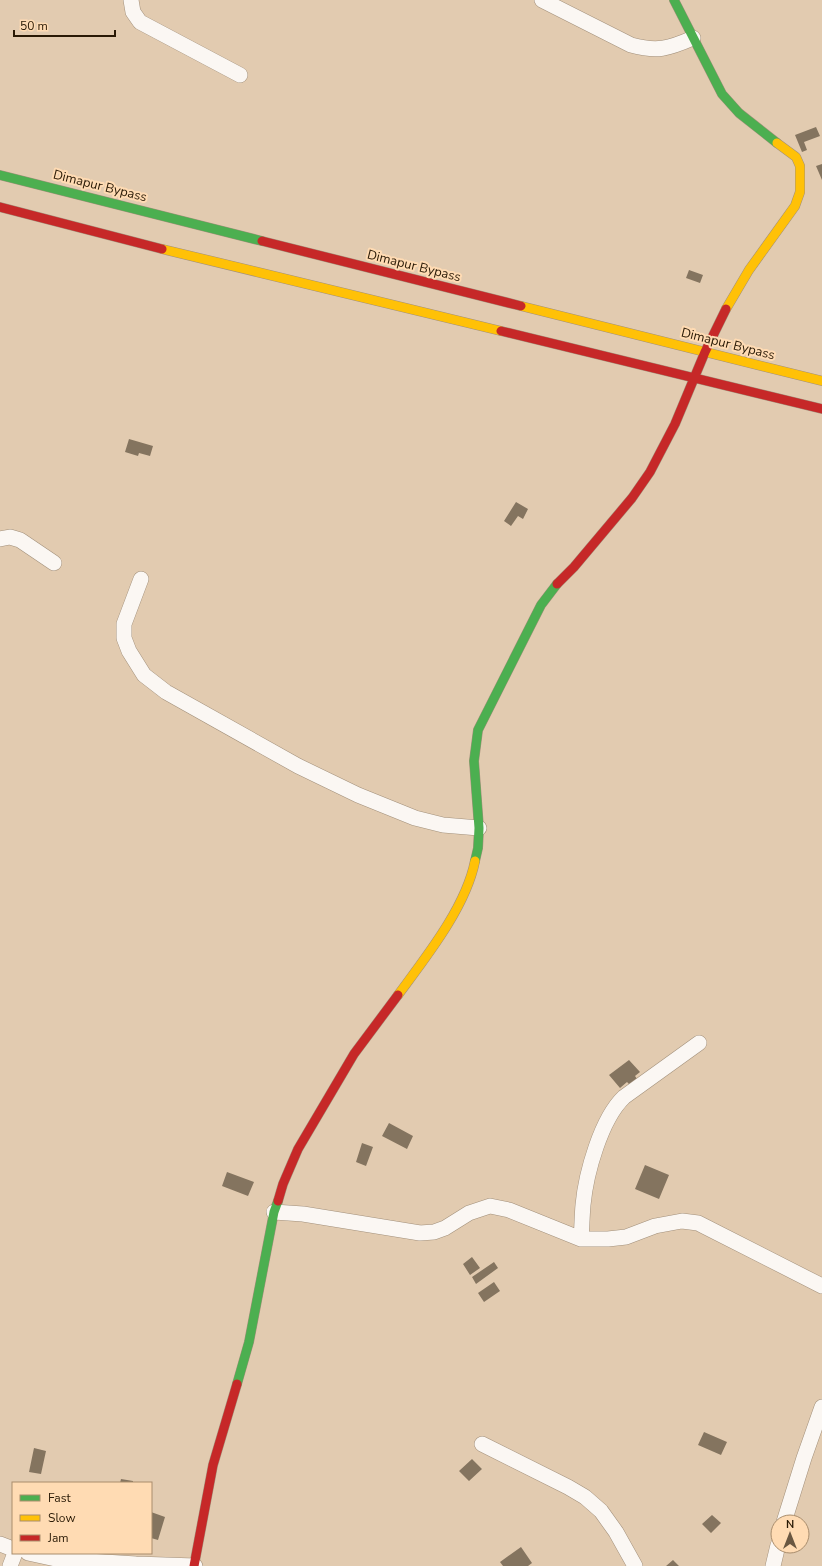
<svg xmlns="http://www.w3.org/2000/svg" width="822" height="1566" font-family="'Nunito Sans',sans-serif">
	<rect width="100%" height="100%" fill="#e2cbb0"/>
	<!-- building -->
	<path fill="#84745f" d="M 816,127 L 820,136 L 804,142 L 807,150 L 802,152 L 795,135 Z
		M 822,164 L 822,180 L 816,166 Z
		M 689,270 L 703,275 L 700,283 L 686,278 Z
		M 129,439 L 153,446 L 150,456 L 139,453 L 138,456 L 125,452 Z
		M 516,502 L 528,509 L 523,519 L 518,516 L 511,526 L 504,521 Z
		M 629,1060 L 640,1072 L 635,1076 L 640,1083 L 633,1088 L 627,1082 L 620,1088 L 609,1075 Z
		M 389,1123 L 413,1136 L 407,1149 L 382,1136 Z
		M 362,1143 L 373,1147 L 366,1166 L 356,1162 Z
		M 645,1165 L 669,1175 L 659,1199 L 635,1189 Z
		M 227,1172 L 254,1182 L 248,1196 L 222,1186 Z
		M 472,1257 L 480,1268 L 470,1275 L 463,1264 Z
		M 494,1262 L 498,1268 L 476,1284 L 472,1277 Z
		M 494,1282 L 500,1291 L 484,1302 L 478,1293 Z
		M 704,1432 L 727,1442 L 721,1455 L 698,1445 Z
		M 34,1448 L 46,1451 L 41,1474 L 29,1472 Z
		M 472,1459 L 482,1469 L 469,1481 L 459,1471 Z
		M 121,1479 L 133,1481 L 133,1483 L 120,1483 Z
		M 151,1512 L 165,1517 L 158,1540 L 151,1538 Z
		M 712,1515 L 721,1523 L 711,1533 L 702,1524 Z
		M 521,1547 L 532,1563 L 528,1566 L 503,1566 L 500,1562 Z
		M 673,1560 L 679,1566 L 666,1566 Z"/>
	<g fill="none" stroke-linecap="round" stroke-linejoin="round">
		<defs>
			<path id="street" d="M 131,0 L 133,12 L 140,22 L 240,75
				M 542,0 L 631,45 C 657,52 668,49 693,38
				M 0,539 L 10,537 L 20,540 L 54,563
				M 141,579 L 124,624 L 124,638 L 129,651 L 144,675 L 166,692 L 298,766 L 358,795 L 415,818 L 443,825 L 479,828
				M 274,1212 L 303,1214 L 420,1233 L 434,1232 L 445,1228 L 469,1213 L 490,1206 L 509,1210 L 581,1239 L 608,1239 L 626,1237 L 655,1226 L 682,1221 L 698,1223 L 822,1286
				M 581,1239 C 582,1227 582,1216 583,1205 C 586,1173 601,1119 624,1097 L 699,1043
				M 482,1444 L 568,1487 L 585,1497 L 601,1511 L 616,1532 L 635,1566
				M 784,1522 L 804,1458 L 822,1407
				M 0,1544 L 13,1549
				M 28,1553 L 56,1559 L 136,1564 L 195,1566
				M 10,1566 L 15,1553
				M 773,1566 L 778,1545"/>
			<path id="fast" d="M 674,0 L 722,94 L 739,113 L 777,143
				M 0,175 L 262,241
				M 475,861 L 478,848 L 479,828 L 474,761 L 478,730 L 541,605 L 557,584
				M 237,1384 L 249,1342 L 274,1212 L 278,1201"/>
			<path id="slow" d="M 162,249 L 501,331
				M 521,306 L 822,381
				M 726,309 L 749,270 L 795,206 L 800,192 L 800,166 L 796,157 L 777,143
				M 398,995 C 426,957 466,907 475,861"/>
			<path id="jam" d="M 0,207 L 162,249
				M 262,241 L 521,306
				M 501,331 L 822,409
				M 557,584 L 574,567 L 632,498 L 650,472 L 675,424 L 705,352 L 726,309
				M 278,1201 L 283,1184 L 298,1149 L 354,1054 L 398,995
				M 194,1566 L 213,1465 L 237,1384"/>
		</defs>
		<!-- street casing -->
		<use href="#street" stroke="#a2907b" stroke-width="16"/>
		<!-- fast casing -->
		<use href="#fast" stroke="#a2907b" stroke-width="10"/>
		<!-- slow casing -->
		<use href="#slow" stroke="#a2907b" stroke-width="10"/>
		<!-- jam casing -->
		<use href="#jam" stroke="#a2907b" stroke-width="10"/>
		<!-- street -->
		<use href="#street" stroke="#fbf7f3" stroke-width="15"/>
		<!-- fast -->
		<use href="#fast" stroke="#4caf50" stroke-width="9"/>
		<!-- slow -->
		<use href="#slow" stroke="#ffc107" stroke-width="9"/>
		<!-- jam -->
		<use href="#jam" stroke="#c62828" stroke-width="9"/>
	</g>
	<g text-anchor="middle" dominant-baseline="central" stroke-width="4" stroke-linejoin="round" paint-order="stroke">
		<!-- street labels -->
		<g font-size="13" fill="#291905" stroke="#ffdbb3">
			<text transform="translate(100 186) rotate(14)">Dimapur Bypass</text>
			<text transform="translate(414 266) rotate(14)">Dimapur Bypass</text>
			<text transform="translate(728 344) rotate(14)">Dimapur Bypass</text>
		</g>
	</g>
	<!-- legend -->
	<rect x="12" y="1482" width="140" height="72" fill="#ffdbb3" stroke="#a98d6d"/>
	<rect x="20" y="1495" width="20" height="6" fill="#4caf50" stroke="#a98d6d"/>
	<text x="48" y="1502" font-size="12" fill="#291905">Fast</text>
	<rect x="20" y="1515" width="20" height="6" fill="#ffc107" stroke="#a98d6d"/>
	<text x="48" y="1522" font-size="12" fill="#291905">Slow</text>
	<rect x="20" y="1535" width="20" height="6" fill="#c62828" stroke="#a98d6d"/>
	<text x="48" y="1542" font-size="12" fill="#291905">Jam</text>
	<!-- north arrow -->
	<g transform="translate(790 1534)"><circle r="19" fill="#ffdbb3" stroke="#a98d6d"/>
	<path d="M0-3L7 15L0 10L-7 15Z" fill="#6a5741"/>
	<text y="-6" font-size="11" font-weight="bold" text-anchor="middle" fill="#291905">N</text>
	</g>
	<!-- scale -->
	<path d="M14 30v6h101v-6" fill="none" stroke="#291905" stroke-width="2"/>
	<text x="20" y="30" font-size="12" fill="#291905" stroke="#ffdbb3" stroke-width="3" paint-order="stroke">50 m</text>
</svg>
